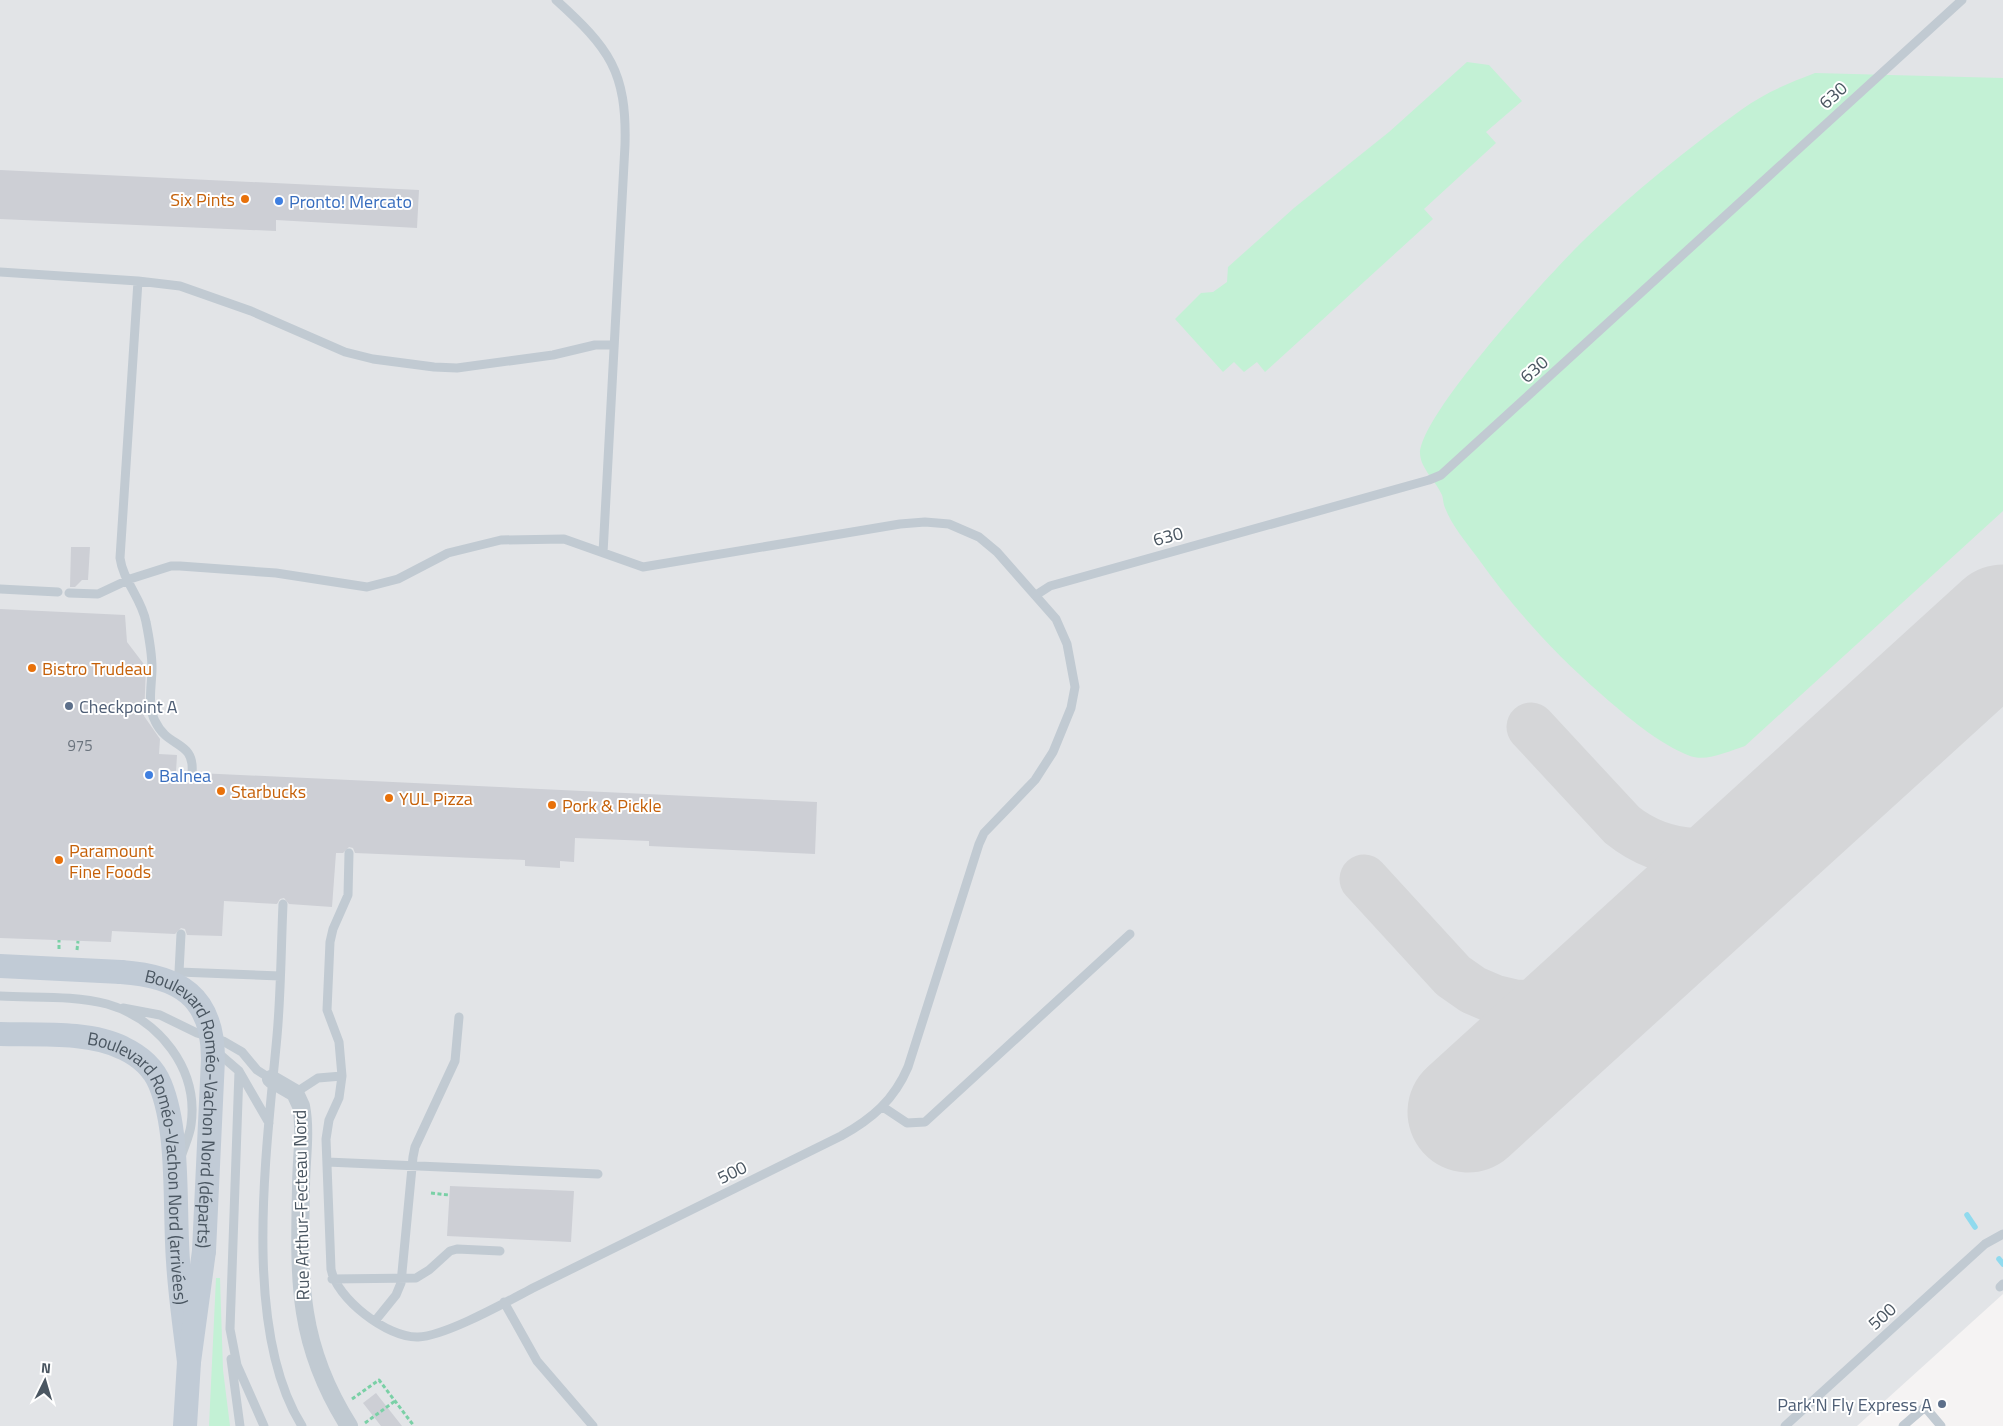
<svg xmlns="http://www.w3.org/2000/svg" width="2003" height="1426" font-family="'Titillium Web',sans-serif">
	<rect width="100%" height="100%" fill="#f5f3f3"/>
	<!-- airport -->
	<path fill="#e2e4e7" d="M 0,0 L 2003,0 L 2003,1294 L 1857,1426 L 0,1426 Z"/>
	<!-- green -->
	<path fill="#c3f1d5" d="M 1467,62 L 1489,65 L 1522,101 L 1486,132 L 1496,143 L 1424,209 L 1433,219 L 1265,372 L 1257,362 L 1244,372 L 1234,362 L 1223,372 L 1175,319 L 1201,293 L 1213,292 L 1227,282 L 1228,267 L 1294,208 L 1389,132 Z
		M 1815,73 L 2003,78 L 2003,511 L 1745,746 C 1729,751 1707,762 1690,756 C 1659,744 1626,716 1601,694 C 1553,652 1514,609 1477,557 C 1465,541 1450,523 1444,505 C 1443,501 1443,498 1442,495 C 1436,481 1421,469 1420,454 C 1419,415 1554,269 1586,238 C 1634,192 1687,149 1741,110 C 1764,93 1789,83 1815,73 Z
		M 216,1278 L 220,1278 L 223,1370 L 230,1426 L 209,1426 Z"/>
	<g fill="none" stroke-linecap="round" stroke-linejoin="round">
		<!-- stream -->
		<path stroke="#90daee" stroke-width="5.5" d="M 1967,1215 L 1975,1227
			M 1999,1259 L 2003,1264"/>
		<!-- taxiway -->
		<path stroke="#d5d6d8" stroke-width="49" d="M 1531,727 L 1622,825 C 1663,858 1724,863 1769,832 C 1786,821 1800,805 1815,791 L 1823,790
			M 1364,879 L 1453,976 L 1473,990 L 1494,999 L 1515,1004 L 1539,1005 L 1574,999 L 1608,980 L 1734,865 L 1747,859"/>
		<!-- runway -->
		<path stroke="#d5d6d8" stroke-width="121" d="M 1468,1112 L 2003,625"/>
	</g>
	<!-- building -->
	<path fill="#cdcfd5" d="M 0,170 L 419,190 L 417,228 L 276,220 L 276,231 L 0,219 Z
		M 71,547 L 90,547 L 88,580 L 82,580 L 75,587 L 70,587 Z
		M 0,609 L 125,615 L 127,642 L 146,667 L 144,716 L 160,739 L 159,754 L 177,755 L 176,772 L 186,773 L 189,779 L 196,778 L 198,773 L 817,802 L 815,854 L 649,846 L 649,841 L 575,838 L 574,862 L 560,861 L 560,868 L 525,866 L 525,860 L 355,853 L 353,848 L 349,847 L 343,853 L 336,853 L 332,907 L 289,904 L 284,898 L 280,899 L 277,904 L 224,901 L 222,936 L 187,935 L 185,929 L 181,928 L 175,934 L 112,931 L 111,942 L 0,938 Z
		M 450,1186 L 574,1191 L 571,1242 L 447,1236 Z
		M 376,1393 L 402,1426 L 381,1426 L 363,1403 Z"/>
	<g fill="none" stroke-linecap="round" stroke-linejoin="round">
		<!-- path -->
		<path stroke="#7ad0a6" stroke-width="3" stroke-dasharray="4 2.5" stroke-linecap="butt" d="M 59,949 L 59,940
			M 77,950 L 78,941
			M 431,1193 L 449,1195
			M 352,1399 L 379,1380 L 414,1426
			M 365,1423 L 395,1401"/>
		<!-- lane -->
		<path stroke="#c1cad2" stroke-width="9" d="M 556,0 C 609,48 627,71 625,145 L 603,553
			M 0,272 L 138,281 L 180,286 L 251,311 L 345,352 L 373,359 L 434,367 L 457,368 L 553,355 L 595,345 L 614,345
			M 138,281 L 120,558 C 123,581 142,599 146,622 C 149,637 152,652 152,668 C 152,684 147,706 155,721 C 168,749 195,740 192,773
			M 0,589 L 58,592
			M 69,593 L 98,594 L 130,579 L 171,566 L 180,566 L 276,573 L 367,587 L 398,579 L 448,553 L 501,540 L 564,539 L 643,567 L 900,524 L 925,522 L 949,524 L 979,537 L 997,552 L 1056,619 L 1067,644 L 1075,687 L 1071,708 L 1053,752 L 1035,780 L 984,833 L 979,844 L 908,1067 C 894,1100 872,1119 841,1136 C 739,1187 637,1237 535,1287 C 508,1301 446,1336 418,1337 C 387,1338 336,1298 331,1269 L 326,1139 L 329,1120 L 339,1098 L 342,1076 L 339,1042 L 327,1010 L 330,942 L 333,929 L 348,895 L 349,853
			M 1036,595 L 1050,586 L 1429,480 L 1441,475 L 1962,0
			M 283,904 C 281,948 281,992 277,1036 C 267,1147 241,1329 302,1426
			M 181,934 L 179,972 L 280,976
			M 0,996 C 34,998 73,995 107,1004 C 159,1019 199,1069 191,1125 C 190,1134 185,1145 182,1154
			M 123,1008 L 160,1015 L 197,1033 L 223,1041 L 242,1052 L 257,1070 L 271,1079
			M 217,1052 L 239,1071 L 269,1123
			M 239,1071 L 230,1329 L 237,1365 L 264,1426
			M 295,1093 L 318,1078 L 342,1076
			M 883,1107 L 907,1123 L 925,1122 L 1130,934
			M 327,1162 L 598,1174
			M 332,1279 L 416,1278 L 429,1270 L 450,1251 L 457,1249 L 500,1251
			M 2000,1287 L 2003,1284
			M 504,1302 L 537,1361 L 593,1426
			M 375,1321 L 396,1295 L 401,1283 L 413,1157 L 415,1147 L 455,1061 L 459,1017
			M 231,1359 L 240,1426
			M 1785,1426 L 1985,1244 L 2003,1234
			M 1903,1426 L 1925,1407 L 1941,1426"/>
		<!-- street -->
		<path stroke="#c1cad2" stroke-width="18" d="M 271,1079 L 295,1093 L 301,1106 C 306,1132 301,1161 301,1187 C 299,1281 297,1344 349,1426"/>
		<!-- secondary -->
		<g stroke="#c1cbd6" stroke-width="24">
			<path d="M 0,966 L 121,972"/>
			<path id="s1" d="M 0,1034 C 37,1035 90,1031 123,1048 C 140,1056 153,1067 160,1084 C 180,1132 174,1208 178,1261 C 180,1295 185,1329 189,1362"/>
			<path d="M 185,1426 L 189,1362 L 204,1251"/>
		</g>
		<!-- secondary-bridge -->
		<path stroke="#c1cbd6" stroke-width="24" id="s2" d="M 121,972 C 179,976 213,996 213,1059 L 204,1251"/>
	</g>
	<!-- markers -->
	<g fill="#e8710a" stroke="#fff" stroke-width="2">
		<circle cx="245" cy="199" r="5"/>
		<circle cx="32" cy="668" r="5"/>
		<circle cx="221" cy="791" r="5"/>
		<circle cx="389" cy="798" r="5"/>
		<circle cx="552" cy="805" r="5"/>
		<circle cx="59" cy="860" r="5"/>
	</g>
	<g fill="#3f7fe0" stroke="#fff" stroke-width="2">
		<circle cx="279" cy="201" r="5"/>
		<circle cx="149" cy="775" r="5"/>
	</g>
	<g fill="#5c6f8a" stroke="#fff" stroke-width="2">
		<circle cx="69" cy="706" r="5"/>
		<circle cx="1942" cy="1404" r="5"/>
	</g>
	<g text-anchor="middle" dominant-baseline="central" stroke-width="4" stroke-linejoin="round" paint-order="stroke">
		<!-- number labels -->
		<g font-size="15" fill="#6b747e">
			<text x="80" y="745">975</text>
		</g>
		<!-- street labels -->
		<g font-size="18" fill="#4a5661" stroke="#fff">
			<text transform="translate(1833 95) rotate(-42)">630</text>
			<text transform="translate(1534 369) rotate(-42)">630</text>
			<text transform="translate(1168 536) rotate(-15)">630</text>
			<text stroke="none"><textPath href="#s2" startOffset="179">Boulevard Roméo-Vachon Nord (départs)</textPath></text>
			<text transform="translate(732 1172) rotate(-26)">500</text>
			<text stroke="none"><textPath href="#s1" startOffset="244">Boulevard Roméo-Vachon Nord (arrivées)</textPath></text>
			<text transform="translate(301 1205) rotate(-91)">Rue Arthur-Fecteau Nord</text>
			<text transform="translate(1882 1316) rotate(-42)">500</text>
		</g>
		<!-- food labels -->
		<g font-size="18" fill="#c56008" stroke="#fff" text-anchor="start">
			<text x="235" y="199" text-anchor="end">Six Pints</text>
			<text x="42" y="668">Bistro Trudeau</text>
			<text x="231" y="791">Starbucks</text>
			<text x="399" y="798">YUL Pizza</text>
			<text x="562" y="805">Pork &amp; Pickle</text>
			<text x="69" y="850">Paramount<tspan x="69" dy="21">Fine Foods</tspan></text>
		</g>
		<!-- shop labels -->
		<g font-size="18" fill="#366cbe" stroke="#fff" text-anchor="start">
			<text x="289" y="201">Pronto! Mercato</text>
			<text x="159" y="775">Balnea</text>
		</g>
		<!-- service labels -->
		<g font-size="18" fill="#4e5e75" stroke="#fff" text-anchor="start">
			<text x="79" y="706">Checkpoint A</text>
			<text x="1932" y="1404" text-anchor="end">Park'N Fly Express A</text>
		</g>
	</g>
	<!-- north arrow -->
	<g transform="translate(45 1381) rotate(5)" stroke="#ffffff" stroke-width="4" paint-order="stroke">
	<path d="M0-4L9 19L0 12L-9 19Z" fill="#4a5661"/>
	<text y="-8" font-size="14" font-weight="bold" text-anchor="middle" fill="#4a5661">N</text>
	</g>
</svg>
